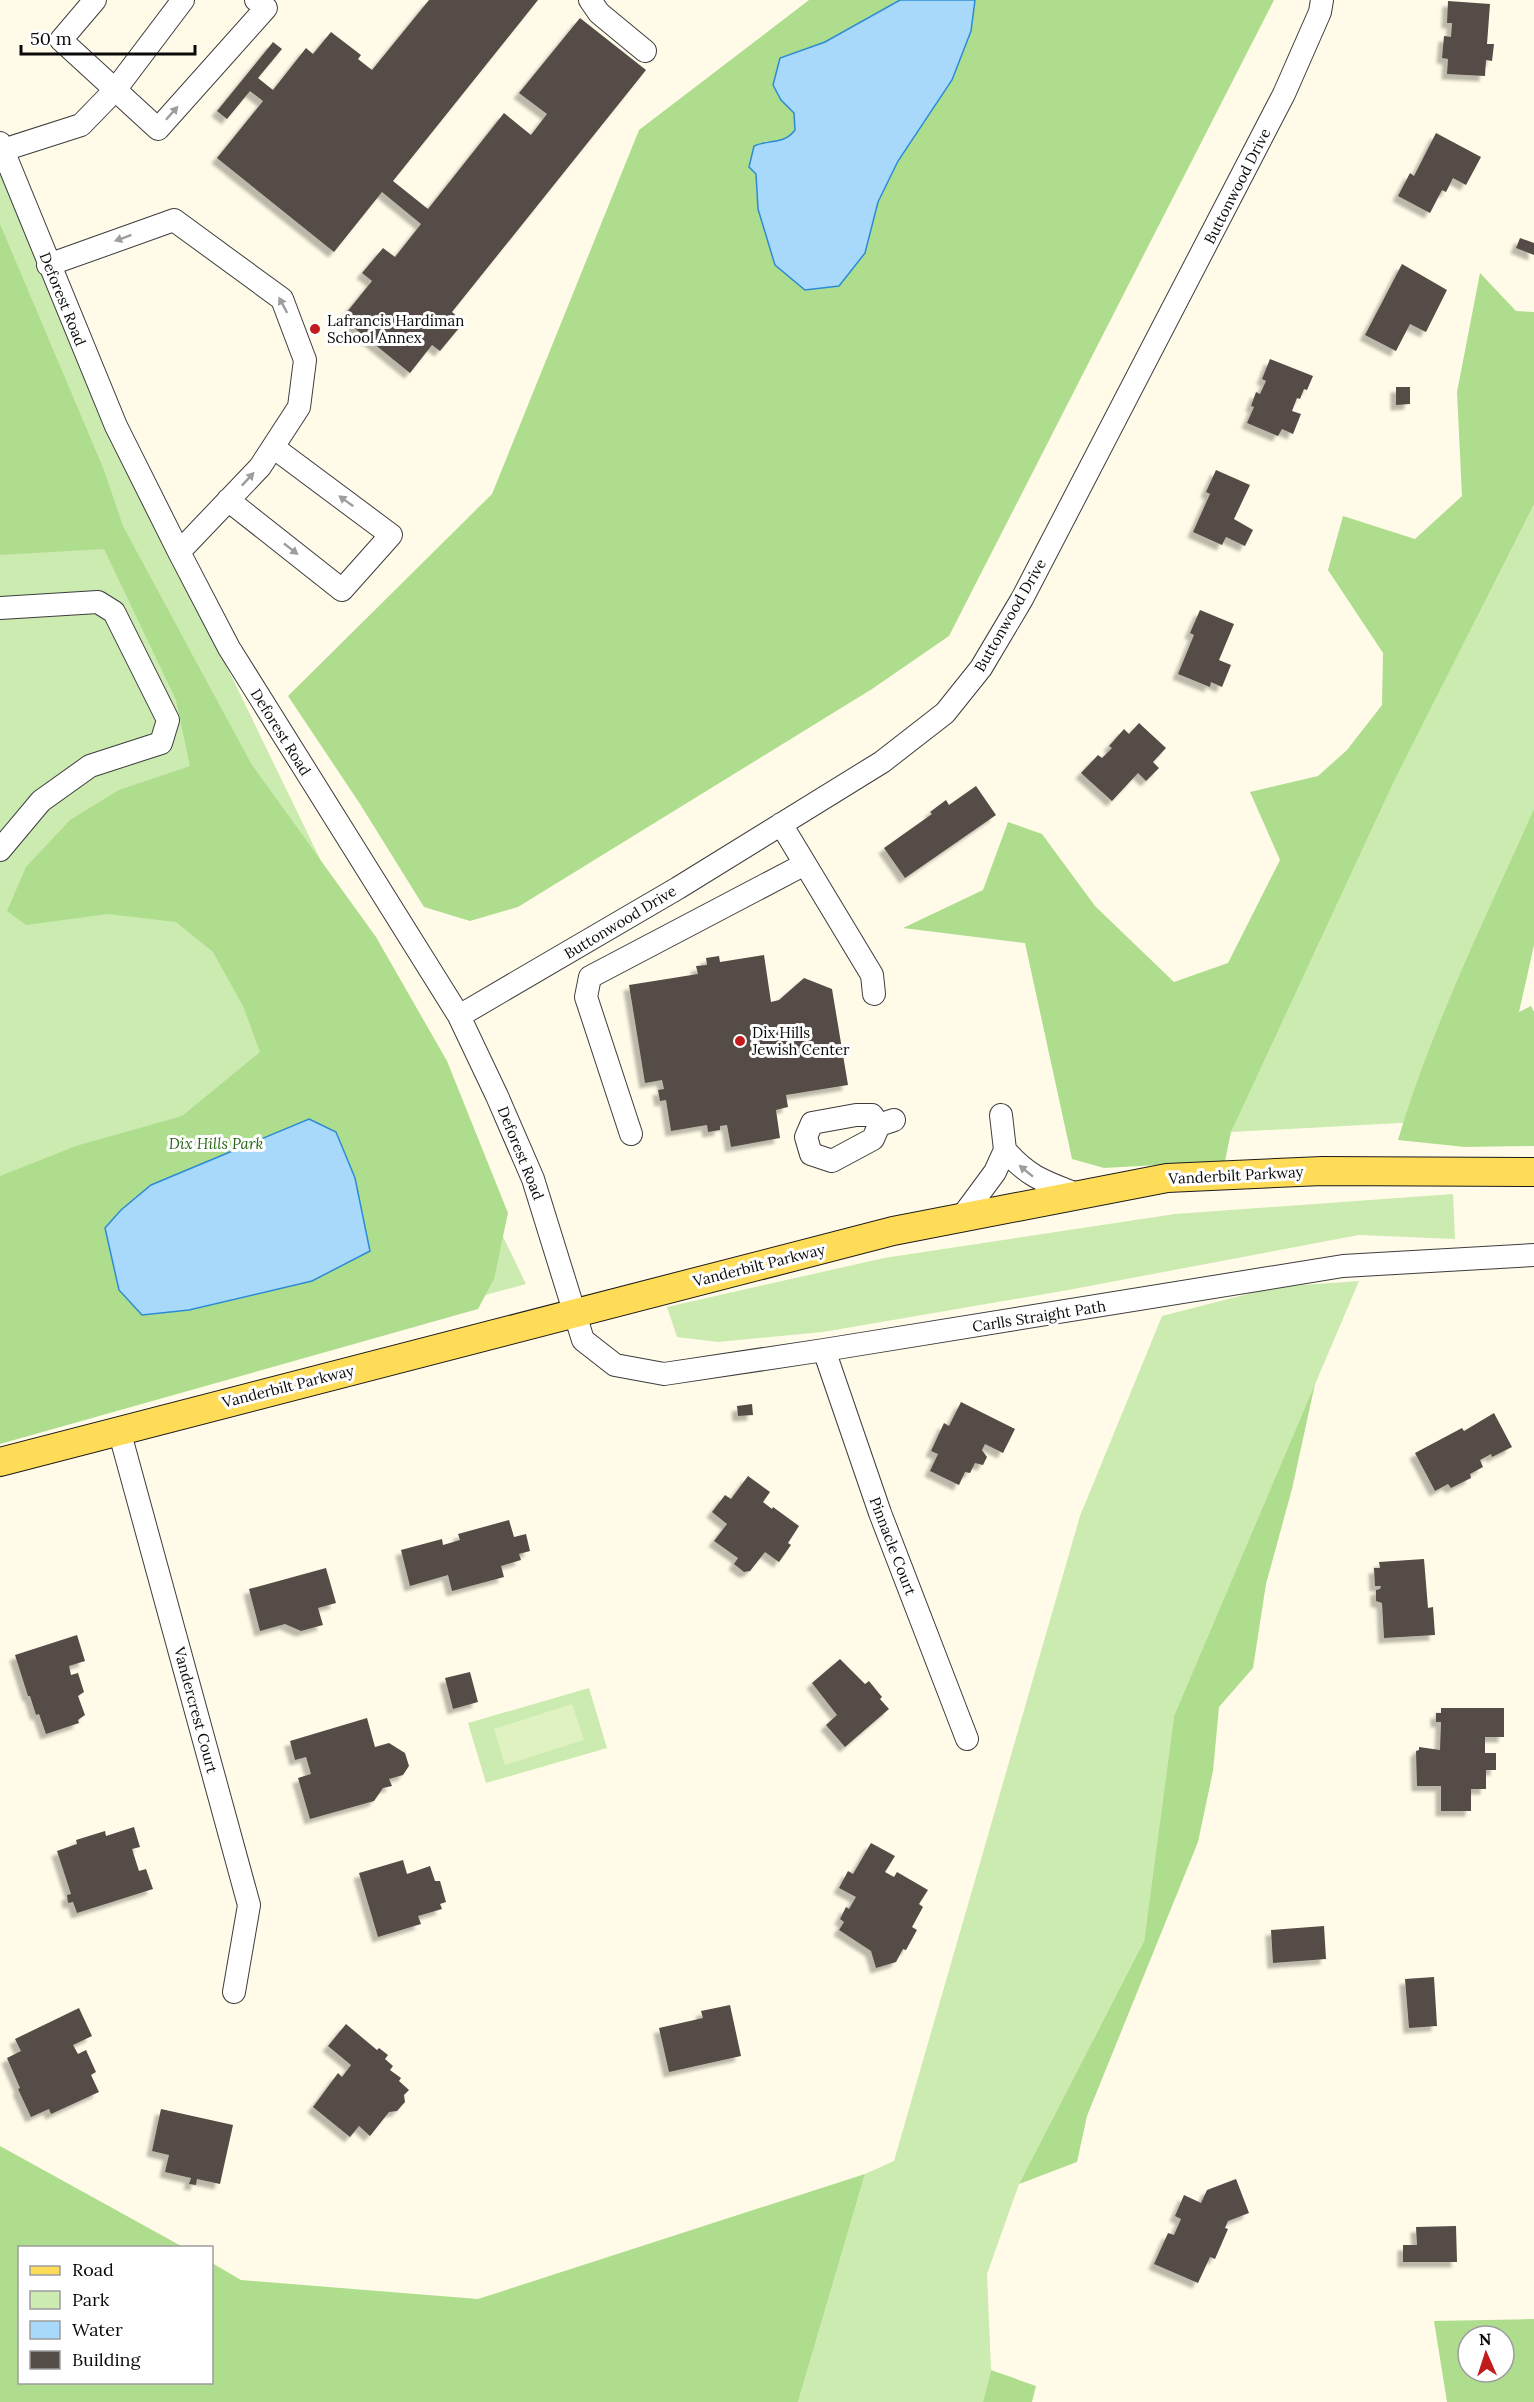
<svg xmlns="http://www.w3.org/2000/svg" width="1534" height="2402" font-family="Lora,serif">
	<defs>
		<filter id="shadow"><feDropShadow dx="-5.5" dy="5.5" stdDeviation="1.5" flood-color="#0004"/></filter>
	</defs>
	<rect width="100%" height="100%" fill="#fffbe8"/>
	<!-- green -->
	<path fill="#ccebb0" d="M 0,163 L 212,636 L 526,1284 L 0,1427 Z
		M 1534,457 L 1534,838 L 1419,1122 L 1231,1132 L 1340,847 Z
		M 1453,1194 L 1455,1239 L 1359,1235 L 1068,1290 L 823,1332 L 718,1342 L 677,1337 L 667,1307 L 884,1258 L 1175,1214 Z
		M 1359,1281 L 1174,1716 L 1144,1941 L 1019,2184 L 987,2274 L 991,2370 L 983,2402 L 798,2402 L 865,2174 L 894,2161 L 1080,1516 L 1162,1316 L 1275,1287 Z
		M 589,1688 L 607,1748 L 486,1783 L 468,1723 Z"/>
	<!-- forest -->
	<path fill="#afdd8e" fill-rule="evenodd" d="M 809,0 L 900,0 L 825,42 L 780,58 L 781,100 L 794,113 L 795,130 C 786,141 779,142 765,141 C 755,178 753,194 765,232 L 865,253 L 878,202 L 898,161 L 952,80 L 971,31 L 975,0 L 1274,0 L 949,636 L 872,689 L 518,907 L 470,921 L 424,907 L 360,804 L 288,696 L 492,494 L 639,130 Z
		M 0,224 L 104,470 L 123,526 L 193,656 L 252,765 L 376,937 L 447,1061 L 508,1213 L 494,1279 L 478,1309 L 0,1444 L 0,1176 L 76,1146 L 182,1116 L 260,1052 L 243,1006 L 213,952 L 176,922 L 108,914 L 26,925 L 7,911 L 26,867 L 70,820 L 119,790 L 190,766 L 176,700 L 104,549 L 0,555 ZM 309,1119 L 119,1290 L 105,1228 L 121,1210 L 271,1136 Z
		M 1480,273 L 1516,311 L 1534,312 L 1534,504 L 1394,781 L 1231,1132 L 1225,1161 L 1104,1168 L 1072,1159 L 1025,943 L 903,928 L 983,890 L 1008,822 L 1042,834 L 1095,906 L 1174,982 L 1228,963 L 1280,860 L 1250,792 L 1318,776 L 1347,750 L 1382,705 L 1383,653 L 1328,570 L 1343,516 L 1415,539 L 1462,496 L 1457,392 Z
		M 1534,809 L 1534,945 L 1519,1012 L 1531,1006 L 1534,1012 L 1534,1146 L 1465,1147 L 1398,1140 C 1432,1026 1486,917 1534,809 Z
		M 1315,1384 L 1292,1489 L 1266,1584 L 1253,1668 L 1219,1707 L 1213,1771 L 1198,1842 L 1087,2116 L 1077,2162 L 1019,2184 L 1144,1941 L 1174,1716 Z
		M 0,2146 L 183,2247 L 20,2248 L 20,2382 L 212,2382 L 212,2263 L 241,2280 L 478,2299 L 865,2174 L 798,2402 L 0,2402 Z
		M 1534,2319 L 1534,2402 L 1447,2402 L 1434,2321 ZM 1468,2336 L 1504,2336 L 1504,2372 L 1468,2372 Z
		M 991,2370 L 1036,2386 L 1032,2402 L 983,2402 Z"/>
	<!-- pitch -->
	<path fill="#e0f2c2" d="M 572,1704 L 584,1740 L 505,1765 L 494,1729 Z"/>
	<!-- water -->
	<path fill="#a9d9fa" stroke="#2b8cd5" stroke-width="1.5" d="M 900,0 L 975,0 L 971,31 L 952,80 L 898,161 L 878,202 L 865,253 L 839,286 L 805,290 L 775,265 L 758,209 L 756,174 L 749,167 L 754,146 C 769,139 784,145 795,130 L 794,113 L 781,100 L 773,85 L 780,58 L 825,42 Z
		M 309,1119 L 336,1132 L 355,1178 L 370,1251 L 312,1281 L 189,1310 L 142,1315 L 119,1290 L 105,1228 L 121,1210 L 151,1185 Z"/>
	<!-- building -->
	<path fill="#544c46" filter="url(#shadow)" d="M 429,0 L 538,0 L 393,181 L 428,209 L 504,113 L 531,135 L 547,114 L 519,93 L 580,18 L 646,70 L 452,312 L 464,322 L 440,351 L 432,345 L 410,373 L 342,318 L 372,281 L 362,273 L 383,248 L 395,257 L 421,224 L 382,192 L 334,252 L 217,158 L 263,101 L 250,91 L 227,119 L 217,111 L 273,42 L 282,49 L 258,78 L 273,90 L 306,48 L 313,54 L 331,32 L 361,55 L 358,59 L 372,70 Z
		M 1448,1 L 1490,4 L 1487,44 L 1494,44 L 1492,61 L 1486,60 L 1485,76 L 1447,74 L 1448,59 L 1442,58 L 1444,36 L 1451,37 L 1452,23 L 1447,23 Z
		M 1436,133 L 1481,157 L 1466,185 L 1453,178 L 1446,192 L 1442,190 L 1430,213 L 1398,196 L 1410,173 L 1414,176 Z
		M 1520,238 L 1534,243 L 1534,255 L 1516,248 Z
		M 1402,264 L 1447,290 L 1426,332 L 1410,324 L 1396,351 L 1365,335 Z
		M 1270,359 L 1313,376 L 1307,390 L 1304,389 L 1300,399 L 1297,398 L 1292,411 L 1301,414 L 1293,434 L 1282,429 L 1278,436 L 1247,423 L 1254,407 L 1251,406 L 1256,392 L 1260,394 L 1266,381 L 1262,379 Z
		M 1396,387 L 1410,387 L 1410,404 L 1396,405 Z
		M 1216,470 L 1250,485 L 1234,519 L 1253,530 L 1245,546 L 1226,537 L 1222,545 L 1193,532 L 1210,494 L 1206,492 Z
		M 1200,610 L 1234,624 L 1219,660 L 1231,665 L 1222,687 L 1211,682 L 1210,687 L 1178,674 L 1194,635 L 1190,633 Z
		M 1139,723 L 1166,748 L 1153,762 L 1159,768 L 1146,781 L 1138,773 L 1112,801 L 1081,773 L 1098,755 L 1102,758 L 1112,748 L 1109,746 L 1124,729 L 1129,734 Z
		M 976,786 L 996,815 L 905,878 L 884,848 L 932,814 L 930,812 L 946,800 L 949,805 Z
		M 764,955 L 771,1002 L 779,1000 L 804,978 L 832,989 L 848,1085 L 786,1095 L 788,1107 L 776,1110 L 780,1138 L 731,1147 L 727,1125 L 720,1126 L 720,1130 L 708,1132 L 707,1125 L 671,1131 L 666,1100 L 660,1101 L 658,1090 L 664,1089 L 662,1080 L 645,1083 L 629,985 L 698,974 L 696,966 L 707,965 L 706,958 L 719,956 L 720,962 Z
		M 961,1402 L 1015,1429 L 1003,1453 L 985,1444 L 982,1450 L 987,1457 L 983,1465 L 975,1463 L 970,1473 L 965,1472 L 959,1485 L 930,1471 L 938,1454 L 931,1451 L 944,1423 L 949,1426 Z
		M 752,1404 L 753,1415 L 738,1416 L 737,1406 Z
		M 1494,1413 L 1512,1447 L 1492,1457 L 1491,1454 L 1480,1460 L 1483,1467 L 1470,1474 L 1471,1478 L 1451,1488 L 1448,1484 L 1435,1491 L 1415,1453 L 1462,1428 L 1464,1431 Z
		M 748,1476 L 770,1492 L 763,1502 L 772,1509 L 773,1507 L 799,1526 L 788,1543 L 791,1545 L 779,1562 L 765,1552 L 750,1571 L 744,1572 L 734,1564 L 738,1558 L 714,1541 L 727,1524 L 712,1512 L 725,1495 L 731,1499 Z
		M 509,1520 L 514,1537 L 526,1534 L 530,1551 L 519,1554 L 521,1560 L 501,1566 L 504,1577 L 452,1591 L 448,1575 L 410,1586 L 401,1550 L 442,1539 L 443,1545 L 460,1540 L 458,1534 Z
		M 1424,1559 L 1428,1608 L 1433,1607 L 1435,1635 L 1384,1638 L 1382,1603 L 1376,1601 L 1376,1590 L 1380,1589 L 1381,1586 L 1375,1586 L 1374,1568 L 1380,1568 L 1379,1562 Z
		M 326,1568 L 336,1603 L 318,1608 L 323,1625 L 301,1631 L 285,1624 L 260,1631 L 249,1589 Z
		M 77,1635 L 85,1661 L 69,1666 L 71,1675 L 78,1673 L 84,1692 L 78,1696 L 85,1715 L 78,1720 L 79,1723 L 46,1734 L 39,1714 L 36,1715 L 30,1696 L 28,1696 L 15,1655 Z
		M 840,1659 L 865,1684 L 869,1681 L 882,1697 L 880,1699 L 889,1709 L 845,1747 L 826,1725 L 837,1715 L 812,1683 Z
		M 470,1672 L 478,1702 L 453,1709 L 445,1678 Z
		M 1441,1708 L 1504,1708 L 1504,1737 L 1485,1737 L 1485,1753 L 1496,1753 L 1496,1770 L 1486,1770 L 1486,1789 L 1471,1789 L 1471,1811 L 1441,1811 L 1441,1786 L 1417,1786 L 1416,1751 L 1419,1750 L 1419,1747 L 1440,1750 L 1441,1722 L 1436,1722 L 1436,1713 L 1441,1713 Z
		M 367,1718 L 375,1747 L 389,1743 L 405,1753 L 409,1766 L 403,1775 L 389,1779 L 392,1786 L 383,1788 L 374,1801 L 310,1819 L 298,1778 L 311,1774 L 306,1757 L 295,1760 L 290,1741 Z
		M 134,1827 L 140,1847 L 132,1849 L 139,1871 L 146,1869 L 153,1889 L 77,1913 L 73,1902 L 68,1903 L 67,1895 L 71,1894 L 57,1851 L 77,1844 L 76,1840 L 105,1831 L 106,1836 Z
		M 871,1843 L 895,1856 L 885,1872 L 894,1877 L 897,1872 L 928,1890 L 919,1904 L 923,1907 L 912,1927 L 917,1930 L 906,1950 L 903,1949 L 896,1962 L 876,1968 L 871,1951 L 839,1930 L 844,1922 L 840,1919 L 846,1907 L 849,1909 L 856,1897 L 839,1888 L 848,1871 L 853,1874 Z
		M 403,1860 L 407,1874 L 430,1866 L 435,1881 L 440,1881 L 446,1902 L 440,1904 L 442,1909 L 418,1916 L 421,1924 L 378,1937 L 359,1873 Z
		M 1324,1926 L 1326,1959 L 1273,1963 L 1271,1930 Z
		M 1434,1977 L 1437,2026 L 1409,2028 L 1405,1979 Z
		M 730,2005 L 741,2056 L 669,2072 L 659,2028 L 703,2018 L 701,2011 Z
		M 79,2008 L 92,2036 L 73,2045 L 78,2054 L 86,2050 L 96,2072 L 91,2075 L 99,2092 L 51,2114 L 49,2109 L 31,2117 L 18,2089 L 20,2088 L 7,2058 L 21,2051 L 15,2039 Z
		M 346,2024 L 377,2050 L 379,2048 L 388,2055 L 385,2059 L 393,2066 L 390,2070 L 401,2078 L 399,2081 L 409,2090 L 404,2095 L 405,2102 L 397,2111 L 389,2112 L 370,2136 L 359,2126 L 350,2137 L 313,2107 L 338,2073 L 342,2077 L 351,2065 L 328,2046 Z
		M 161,2109 L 233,2125 L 220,2184 L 197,2179 L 196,2185 L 189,2184 L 191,2178 L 165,2172 L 169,2155 L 152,2151 Z
		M 1236,2179 L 1249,2213 L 1228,2221 L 1225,2228 L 1228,2229 L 1215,2259 L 1210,2257 L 1198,2283 L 1154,2264 L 1168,2233 L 1174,2235 L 1181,2219 L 1175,2216 L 1184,2195 L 1201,2203 L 1207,2190 Z
		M 1456,2226 L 1457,2262 L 1403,2262 L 1403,2245 L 1417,2245 L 1416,2227 Z"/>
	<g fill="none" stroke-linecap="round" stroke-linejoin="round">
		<defs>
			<path id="minor" d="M 95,0 L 61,40 L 158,129 L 266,8 L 256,0
				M 590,0 L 599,13 L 645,51
				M 0,143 L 116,426 L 179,552 L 229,648 L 459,1016 L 497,1096 L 533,1179 L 583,1340 L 615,1365 L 664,1374 L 824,1350 L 1343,1266 L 1534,1255
				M 3,150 L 81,125 L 115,90 L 183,0
				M 48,265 L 174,220 L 282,299 L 305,360 L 299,407 L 260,467 L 179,552
				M 228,500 L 342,590 L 391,535 L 273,447
				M 0,608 L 98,602 L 114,612 L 168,720 L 161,743 L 90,766 L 41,801 L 0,850
				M 781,824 L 872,975 L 874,994
				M 459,1016 L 678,888 L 882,762 L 945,713 L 981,668 L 1022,599 L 1284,94 L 1320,12 L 1322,0
				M 1001,1115 L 1005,1150
				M 879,1125 L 873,1139 L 832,1161 L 811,1154 L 806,1137 L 812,1123 L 856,1115 L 872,1115 L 879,1125 L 894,1120
				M 631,1134 L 586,997 L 590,977 L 805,864
				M 961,1218 L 995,1172 L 1005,1150 C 1029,1178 1046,1182 1079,1195
				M 824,1350 L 880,1513 L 967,1739
				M 119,1430 L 249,1905 L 234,1992"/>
			<path id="major" d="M 0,1462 L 893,1231 L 1167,1178 L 1322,1171 L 1534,1172"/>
		</defs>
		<!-- minor casing -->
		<use href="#minor" stroke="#3d3d3d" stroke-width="24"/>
		<!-- major casing -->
		<use href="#major" stroke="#1b1b1b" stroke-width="30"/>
		<!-- minor -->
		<use href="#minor" stroke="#fff" stroke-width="22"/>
		<!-- major -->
		<use href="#major" stroke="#ffdc58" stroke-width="28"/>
	</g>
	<!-- one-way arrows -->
	<defs><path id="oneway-solid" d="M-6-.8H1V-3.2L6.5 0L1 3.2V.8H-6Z" transform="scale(1.5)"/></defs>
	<g fill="#9d9d9d">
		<use href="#oneway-solid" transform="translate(172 113) rotate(-48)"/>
		<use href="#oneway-solid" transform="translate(123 238) rotate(160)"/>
		<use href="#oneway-solid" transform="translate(283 305) rotate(-118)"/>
		<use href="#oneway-solid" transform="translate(248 479) rotate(-47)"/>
		<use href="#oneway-solid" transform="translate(346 501) rotate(-144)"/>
		<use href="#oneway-solid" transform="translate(291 549) rotate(38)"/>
		<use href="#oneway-solid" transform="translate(1026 1171) rotate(-141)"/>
	</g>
	<!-- markers -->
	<g fill="#c21b1d" stroke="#fff" stroke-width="2">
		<circle cx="315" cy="329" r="6"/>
		<circle cx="740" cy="1041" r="6"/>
	</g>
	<g text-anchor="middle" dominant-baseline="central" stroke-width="6" stroke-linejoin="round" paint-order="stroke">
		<!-- street labels -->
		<g font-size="15" fill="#0a0a0a" stroke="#fff">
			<text transform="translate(1237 186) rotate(-63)">Buttonwood Drive</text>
			<text transform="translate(63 299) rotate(68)">Deforest Road</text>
			<text transform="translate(1010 615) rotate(-60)">Buttonwood Drive</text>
			<text transform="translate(281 732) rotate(58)">Deforest Road</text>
			<text transform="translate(620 922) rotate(-31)">Buttonwood Drive</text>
			<text transform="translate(521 1153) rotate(68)">Deforest Road</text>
			<text transform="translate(1236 1175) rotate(-3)">Vanderbilt Parkway</text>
			<text transform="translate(759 1265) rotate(-14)">Vanderbilt Parkway</text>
			<text transform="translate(1039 1316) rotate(-9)">Carlls Straight Path</text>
			<text transform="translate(288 1386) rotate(-14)">Vanderbilt Parkway</text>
			<text transform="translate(893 1546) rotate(69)">Pinnacle Court</text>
			<text transform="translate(196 1710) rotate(75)">Vandercrest Court</text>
		</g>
		<!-- poi labels -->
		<g font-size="15" fill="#0a0a0a" stroke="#fff" text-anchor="start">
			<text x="327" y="320">Lafrancis Hardiman<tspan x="327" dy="17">School Annex</tspan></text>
			<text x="752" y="1032">Dix Hills<tspan x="752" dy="17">Jewish Center</tspan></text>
		</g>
		<!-- park labels -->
		<g font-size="15" font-style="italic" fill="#256518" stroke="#fff">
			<text x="216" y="1143">Dix Hills Park</text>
		</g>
	</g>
	<!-- legend -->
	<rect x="18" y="2246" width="195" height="138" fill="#ffffff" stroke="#9d9d9d" stroke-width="1.5"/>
	<rect x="30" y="2266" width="30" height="9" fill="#ffdc58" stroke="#9d9d9d" stroke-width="1.5"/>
	<text x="72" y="2276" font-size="18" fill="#0a0a0a">Road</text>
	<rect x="30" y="2291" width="30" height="18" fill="#ccebb0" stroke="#9d9d9d" stroke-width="1.5"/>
	<text x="72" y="2306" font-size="18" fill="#0a0a0a">Park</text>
	<rect x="30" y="2321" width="30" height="18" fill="#a9d9fa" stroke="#9d9d9d" stroke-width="1.5"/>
	<text x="72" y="2336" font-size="18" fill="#0a0a0a">Water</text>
	<rect x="30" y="2351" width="30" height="18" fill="#544c46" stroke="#9d9d9d" stroke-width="1.5"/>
	<text x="72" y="2366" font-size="18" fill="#0a0a0a">Building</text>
	<!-- north arrow -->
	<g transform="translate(1486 2354) rotate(357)"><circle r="28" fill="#ffffff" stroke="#9d9d9d" stroke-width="1.5"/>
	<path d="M0-4.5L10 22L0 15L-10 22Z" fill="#c21b1d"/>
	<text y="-9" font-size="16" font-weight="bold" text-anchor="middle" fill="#0a0a0a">N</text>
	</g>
	<!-- scale -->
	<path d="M21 45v9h174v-9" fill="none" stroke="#0a0a0a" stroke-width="3"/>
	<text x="30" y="45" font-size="18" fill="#0a0a0a" stroke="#ffffff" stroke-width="4.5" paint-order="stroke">50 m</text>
</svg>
